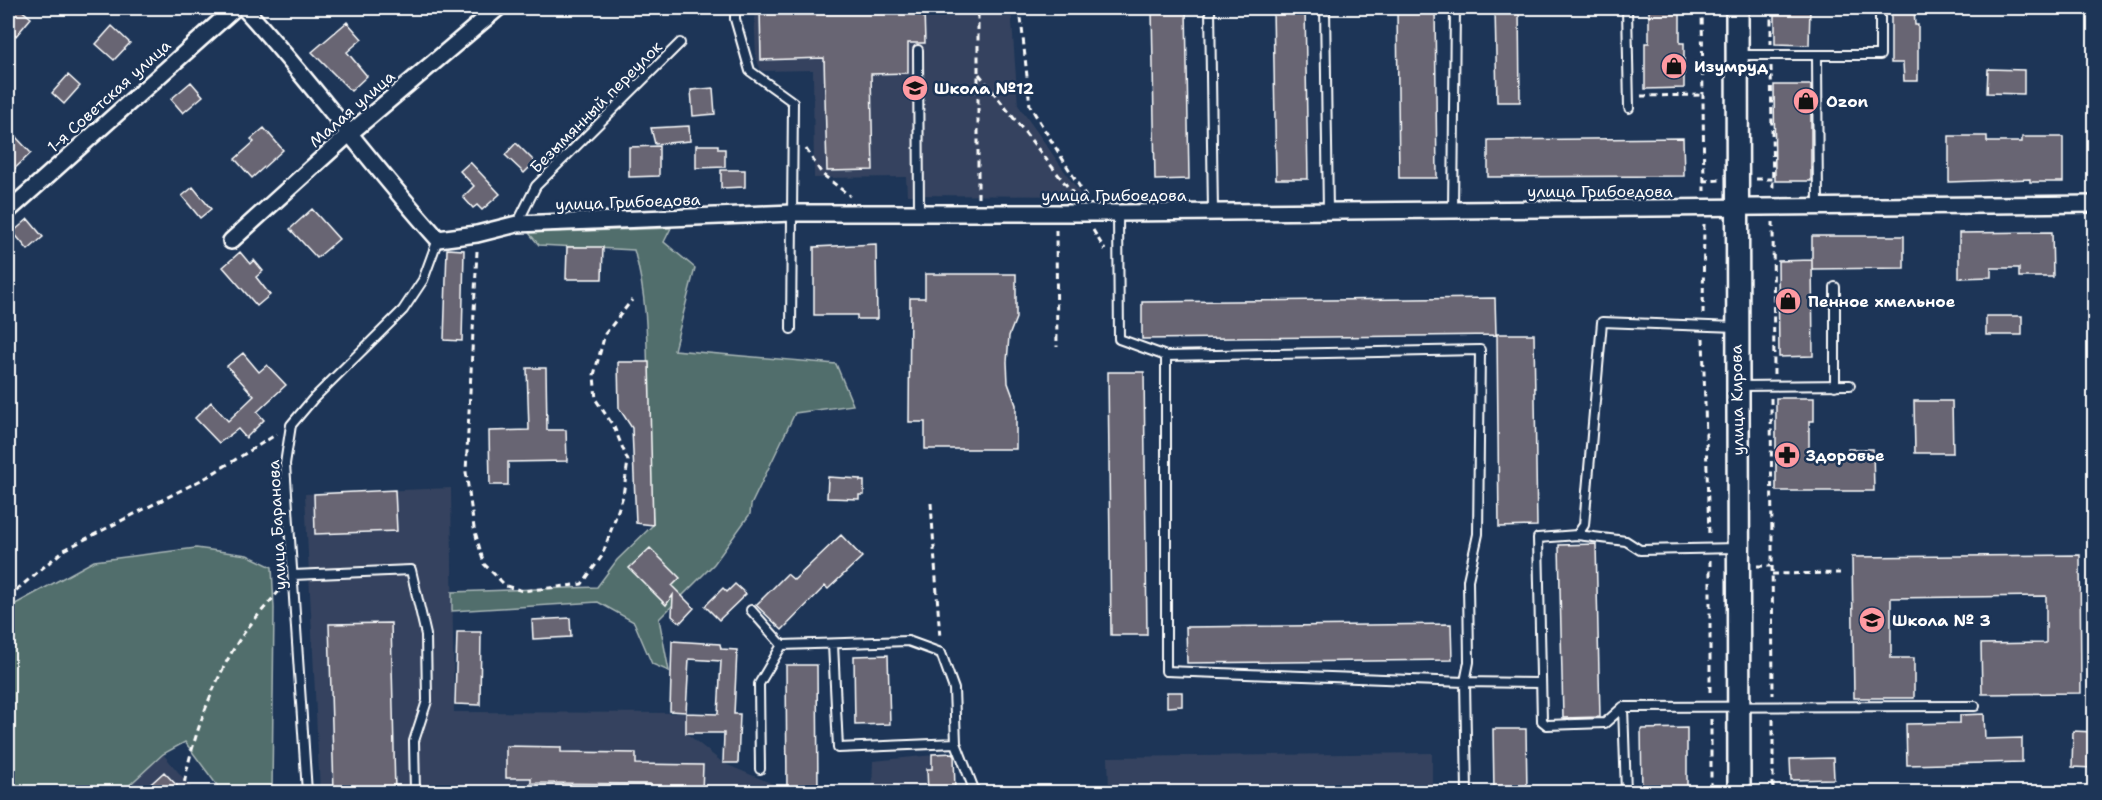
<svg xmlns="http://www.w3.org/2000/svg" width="2102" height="800" font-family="'Shantell Sans',sans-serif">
	<rect width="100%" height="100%" fill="#1d3557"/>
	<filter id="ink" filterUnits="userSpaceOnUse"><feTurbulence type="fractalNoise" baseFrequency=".0167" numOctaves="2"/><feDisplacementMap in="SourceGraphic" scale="12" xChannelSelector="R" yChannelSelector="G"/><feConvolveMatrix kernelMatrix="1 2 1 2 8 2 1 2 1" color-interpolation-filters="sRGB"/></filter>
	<g filter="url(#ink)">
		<!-- built -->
		<path fill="#34435f" d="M 754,8 L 1011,8 L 1018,105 L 1082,196 L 907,195 L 906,177 L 814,178 L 813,70 L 761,71 L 756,58 Z
			M 451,488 L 454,712 L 686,713 L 686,733 L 723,763 L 787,790 L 872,790 L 873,761 L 954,753 L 955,792 L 320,792 L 305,494 Z
			M 1432,753 L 1432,792 L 1109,792 L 1108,757 Z
			M 163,754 L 195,792 L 122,792 Z"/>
		<!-- green -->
		<path fill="#516e6c" stroke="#a8b6b6" stroke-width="1.5" d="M 671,228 L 664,242 L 695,268 L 674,350 L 836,364 L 853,405 L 795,413 L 751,505 L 750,514 L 714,564 L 659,619 L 669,671 L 652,664 L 634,622 L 598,602 L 452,611 L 452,592 L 597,587 L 617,560 L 653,525 C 651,485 649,445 648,405 C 647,352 649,301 634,250 L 539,245 L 529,233 Z
			M 196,548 L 247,555 L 272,567 L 274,608 L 272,792 L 222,792 L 185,742 L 163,754 L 122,792 L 8,792 L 8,608 L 94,561 Z"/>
		<!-- building -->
		<path fill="#686573" stroke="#fff" stroke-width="1.5" d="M 8,8 L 19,8 L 31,18 L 16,36 L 8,28 Z
			M 760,8 L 924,10 L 925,43 L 908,43 L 908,73 L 871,74 L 873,170 L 827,171 L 824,58 L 761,60 Z
			M 1152,8 L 1186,8 L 1189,179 L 1155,180 Z
			M 1273,8 L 1305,8 L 1308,179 L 1276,179 Z
			M 1397,8 L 1435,8 L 1437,178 L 1399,178 Z
			M 1495,8 L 1519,8 L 1520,102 L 1497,102 Z
			M 1649,8 L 1680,8 L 1680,43 L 1684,43 L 1684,88 L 1645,89 L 1645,43 L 1649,43 Z
			M 1775,8 L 1810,8 L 1809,45 L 1775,44 Z
			M 1891,8 L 1914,8 L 1915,25 L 1918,25 L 1918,81 L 1904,81 L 1903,63 L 1891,63 Z
			M 347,22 L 362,39 L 347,52 L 367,76 L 351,91 L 312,52 Z
			M 112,26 L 130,43 L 114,60 L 96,44 Z
			M 1988,69 L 2024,70 L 2024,94 L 1987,93 Z
			M 68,75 L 80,86 L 64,104 L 52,93 Z
			M 191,82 L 203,96 L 183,113 L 171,99 Z
			M 1774,85 L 1811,85 L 1811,181 L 1775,181 Z
			M 713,88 L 715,114 L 693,116 L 691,90 Z
			M 689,126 L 690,141 L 655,144 L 651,128 Z
			M 264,128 L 283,150 L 252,178 L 235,159 L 254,142 L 251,139 Z
			M 15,136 L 31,153 L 8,175 L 8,143 Z
			M 1949,136 L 1987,136 L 1987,142 L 2022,142 L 2022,137 L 2063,137 L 2063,182 L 2030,182 L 2030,179 L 1949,182 Z
			M 1683,138 L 1684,176 L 1488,177 L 1488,140 Z
			M 516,143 L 535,162 L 524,173 L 505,155 Z
			M 696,145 L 718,145 L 718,149 L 725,149 L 725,167 L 696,168 Z
			M 659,146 L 659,176 L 629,177 L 629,147 Z
			M 470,162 L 500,194 L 482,210 L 477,205 L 473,208 L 463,197 L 474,186 L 460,171 Z
			M 721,170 L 745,170 L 745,187 L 721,188 Z
			M 193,187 L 211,209 L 200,218 L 182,196 Z
			M 312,209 L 339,239 L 317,258 L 290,229 Z
			M 28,219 L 43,237 L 28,250 L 13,232 Z
			M 2052,232 L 2053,277 L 2019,277 L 2019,268 L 1991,268 L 1991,277 L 1959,278 L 1959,233 Z
			M 1812,236 L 1904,236 L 1904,268 L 1812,269 Z
			M 876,244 L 877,319 L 857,319 L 857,315 L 814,315 L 814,247 Z
			M 567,247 L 603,247 L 602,279 L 566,279 Z
			M 447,249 L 464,250 L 462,341 L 444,340 Z
			M 240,252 L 250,264 L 254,260 L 263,271 L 256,277 L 270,295 L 257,306 L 223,267 Z
			M 1812,260 L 1813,356 L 1779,357 L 1778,261 Z
			M 925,274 L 1016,274 L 1016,318 L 1009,336 L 1007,362 L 1008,383 L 1016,405 L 1016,449 L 925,449 L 925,422 L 909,422 L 910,298 L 925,298 Z
			M 1495,298 L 1496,335 L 1142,339 L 1142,302 Z
			M 1986,316 L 2022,316 L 2022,335 L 1986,335 Z
			M 1497,334 L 1534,334 L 1537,526 L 1499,527 Z
			M 243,353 L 259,372 L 267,365 L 286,385 L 257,412 L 264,420 L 246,438 L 238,429 L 219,443 L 195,418 L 211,402 L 228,421 L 254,396 L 227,366 Z
			M 618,362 L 649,362 L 653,525 L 636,523 L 632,428 L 619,408 Z
			M 527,368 L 546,368 L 547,430 L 566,430 L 567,461 L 508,462 L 508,485 L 490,485 L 489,431 L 529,430 Z
			M 1108,372 L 1144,372 L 1147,635 L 1111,635 Z
			M 1776,398 L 1814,398 L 1814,421 L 1809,421 L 1809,457 L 1848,457 L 1848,449 L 1873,449 L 1874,491 L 1776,491 Z
			M 1914,401 L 1952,401 L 1953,453 L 1915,453 Z
			M 828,477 L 860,479 L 860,481 L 864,481 L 864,495 L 859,495 L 859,499 L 827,498 Z
			M 395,490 L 397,531 L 315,534 L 314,494 Z
			M 841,535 L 862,557 L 828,589 L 825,586 L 782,630 L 756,605 L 787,574 L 794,580 Z
			M 1596,544 L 1600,717 L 1563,718 L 1559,545 Z
			M 650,548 L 680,578 L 672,586 L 694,608 L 680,623 L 672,616 L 673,595 L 666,605 L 629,568 Z
			M 2080,555 L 2081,693 L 1982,694 L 1981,644 L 2046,643 L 2046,596 L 1891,598 L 1891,658 L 1914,658 L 1914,698 L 1854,698 L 1852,557 Z
			M 735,584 L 746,594 L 719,620 L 705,606 L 723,588 L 727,592 Z
			M 570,618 L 571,637 L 533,639 L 532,620 Z
			M 391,623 L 395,792 L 334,792 L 329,624 Z
			M 1451,624 L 1452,660 L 1187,663 L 1186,627 Z
			M 457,632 L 481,632 L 480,705 L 455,704 Z
			M 672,641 L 720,644 L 721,649 L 737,650 L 734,714 L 740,714 L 738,763 L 723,763 L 724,733 L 686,733 L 686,713 L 718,714 L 721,661 L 689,659 L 686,712 L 670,711 Z
			M 888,655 L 890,724 L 855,725 L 854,656 Z
			M 786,665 L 817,665 L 818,792 L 787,792 Z
			M 1167,692 L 1182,692 L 1182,706 L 1167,707 Z
			M 1984,714 L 1985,739 L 2022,738 L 2022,762 L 1907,765 L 1906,724 L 1960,723 L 1960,715 Z
			M 1687,728 L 1687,792 L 1642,792 L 1641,729 Z
			M 1493,729 L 1526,729 L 1527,792 L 1494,792 Z
			M 2073,731 L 2094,732 L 2094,768 L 2072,767 Z
			M 506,746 L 561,747 L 561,752 L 636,753 L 636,764 L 703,765 L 702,792 L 649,792 L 650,784 L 531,783 L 531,778 L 506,778 Z
			M 954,753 L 955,792 L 928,792 L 927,769 L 932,769 L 932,754 Z
			M 1833,758 L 1834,779 L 1791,780 L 1790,759 Z
			M 164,772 L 183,792 L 142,792 Z"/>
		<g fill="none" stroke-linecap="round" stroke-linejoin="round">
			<defs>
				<path id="lane" d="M 735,8 L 735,19 L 750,71 L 793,102 L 791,329
					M 1210,8 L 1213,212
					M 1325,8 L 1328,211
					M 1627,8 L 1629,108
					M 918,50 L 919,213
					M 1740,55 L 1880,55 L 1880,8
					M 1817,55 L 1818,208
					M 1453,210 L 1455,8
					M 1118,213 L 1119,339 L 1166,356 L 1480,350 L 1478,534 L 1468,580 L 1469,662 L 1465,682 L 1467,792
					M 517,224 L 536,186 L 680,43
					M 1166,356 L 1166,671 L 1465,682 L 1541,683
					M 1740,386 L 1850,385
					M 1835,386 L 1835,287
					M 1577,535 L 1626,541 L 1640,550 L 1737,548
					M 293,575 L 411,570 L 426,635 L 427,701 L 414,741 L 415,792
					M 751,610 L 782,645
					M 833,644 L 838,748 L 956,743
					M 1623,707 L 1605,723 L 1547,725 L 1542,721 L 1538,538 L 1577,535 L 1584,525 L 1602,322 L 1736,327
					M 760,769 L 759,684 L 782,645 L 908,641 L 941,653 L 954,689 L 956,743 L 975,792
					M 307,792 L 285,464 L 291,425 L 313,399 L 403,310 L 423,280 L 438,239
					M 1626,792 L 1623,707 L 1975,706"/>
				<path id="street" d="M 244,8 C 312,82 370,164 438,239 L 477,234 L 517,224 L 793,213 L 1118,213 L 2094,204
					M 8,211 L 235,8
					M 231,241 L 349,134 L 498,8"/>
				<path id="secondary" d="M 1737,8 L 1739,792"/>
			</defs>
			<!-- lane casing -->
			<use href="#lane" stroke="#fff" stroke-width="12"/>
			<!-- street casing -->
			<use href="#street" stroke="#fff" stroke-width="20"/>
			<!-- secondary casing -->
			<use href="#secondary" stroke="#fff" stroke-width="26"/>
			<!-- path -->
			<path stroke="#fff" stroke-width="3" stroke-dasharray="6 4.5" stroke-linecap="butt" d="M 1020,8 L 1030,106 L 1086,197
				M 1702,8 L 1704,191
				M 1771,8 L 1771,44
				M 1771,66 L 1773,191
				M 979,74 L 1075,196
				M 1641,96 L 1703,95
				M 806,149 L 822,174 L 850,196
				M 1756,179 L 1773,179
				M 1703,181 L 1720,180
				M 978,198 L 978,8
				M 1773,222 L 1774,374
				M 1056,230 L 1057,347
				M 1093,230 L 1105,250
				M 477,251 L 466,472 L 474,528 L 484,564 L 506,586 L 523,591 L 582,584 L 602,556 L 623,496 L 628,461 L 614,427 L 596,400 L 594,375 L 605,334 L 632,300
				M 1703,314 L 1704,224
				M 1703,338 L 1709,536
				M 1771,398 L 1773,695
				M 931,503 L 940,639
				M 1710,560 L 1710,695
				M 1757,566 L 1771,566
				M 1772,574 L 1840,573
				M 8,597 L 64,550 L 207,477 L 277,434
				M 1711,719 L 1711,792
				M 1773,719 L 1773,792
				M 183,792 C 189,745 216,672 244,633 C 255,618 268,604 280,590"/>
			<!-- lane -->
			<use href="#lane" stroke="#1d3557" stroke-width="8"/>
			<!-- street -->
			<use href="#street" stroke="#1d3557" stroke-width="15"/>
			<!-- secondary -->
			<use href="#secondary" stroke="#1d3557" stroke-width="21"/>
		</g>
	</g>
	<!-- icons -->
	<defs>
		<symbol id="shop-disc" viewBox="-11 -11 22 22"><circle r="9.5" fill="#ff9aa2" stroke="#1d3557"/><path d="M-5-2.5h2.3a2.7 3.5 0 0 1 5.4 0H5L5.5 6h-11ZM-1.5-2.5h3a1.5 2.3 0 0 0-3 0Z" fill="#111"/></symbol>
		<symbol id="school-disc" viewBox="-11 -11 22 22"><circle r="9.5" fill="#ff9aa2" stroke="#1d3557"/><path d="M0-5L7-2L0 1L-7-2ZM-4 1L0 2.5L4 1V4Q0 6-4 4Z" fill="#111"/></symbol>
		<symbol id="pharmacy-disc" viewBox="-11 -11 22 22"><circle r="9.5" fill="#ff9aa2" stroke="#1d3557"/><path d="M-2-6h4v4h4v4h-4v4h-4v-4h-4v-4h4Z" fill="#111"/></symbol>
	</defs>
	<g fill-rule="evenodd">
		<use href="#shop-disc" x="1659" y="51" width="30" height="30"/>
		<use href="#school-disc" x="900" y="73" width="30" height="30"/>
		<use href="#shop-disc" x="1791" y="86" width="30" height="30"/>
		<use href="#shop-disc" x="1773" y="286" width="30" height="30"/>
		<use href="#pharmacy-disc" x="1772" y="440" width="30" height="30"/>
		<use href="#school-disc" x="1857" y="605" width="30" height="30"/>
	</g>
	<g text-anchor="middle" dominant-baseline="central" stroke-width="5" stroke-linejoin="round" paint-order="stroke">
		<!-- poi labels -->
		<g font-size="16" font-weight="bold" fill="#fff" stroke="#1d3557" text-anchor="start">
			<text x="1694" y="66">Изумруд</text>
			<text x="934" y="88">Школа №12</text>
			<text x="1826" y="101">Ozon</text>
			<text x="1808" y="301">Пенное хмельное</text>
			<text x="1806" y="455">Здоровье</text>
			<text x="1892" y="620">Школа № 3</text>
		</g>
		<!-- street labels -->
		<g font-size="16" fill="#fff" stroke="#1d3557">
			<text transform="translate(109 96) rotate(-42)">1-я Советская улица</text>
			<text transform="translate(596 107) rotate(-45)">Безымянный переулок</text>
			<text transform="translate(352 109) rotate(-41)">Малая улица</text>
			<text x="1600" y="191">улица Грибоедова</text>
			<text x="1114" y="195">улица Грибоедова</text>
			<text transform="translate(628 202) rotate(-2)">улица Грибоедова</text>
			<text transform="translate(1737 400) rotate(-91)">улица Кирова</text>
			<text transform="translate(277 525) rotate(-93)">улица Баранова</text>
		</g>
	</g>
	<!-- margin -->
	<rect width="2102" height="800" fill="none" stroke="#1d3557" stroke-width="30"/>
	<rect x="15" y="15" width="2072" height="770" fill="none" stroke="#fff" stroke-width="2" filter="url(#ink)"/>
</svg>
